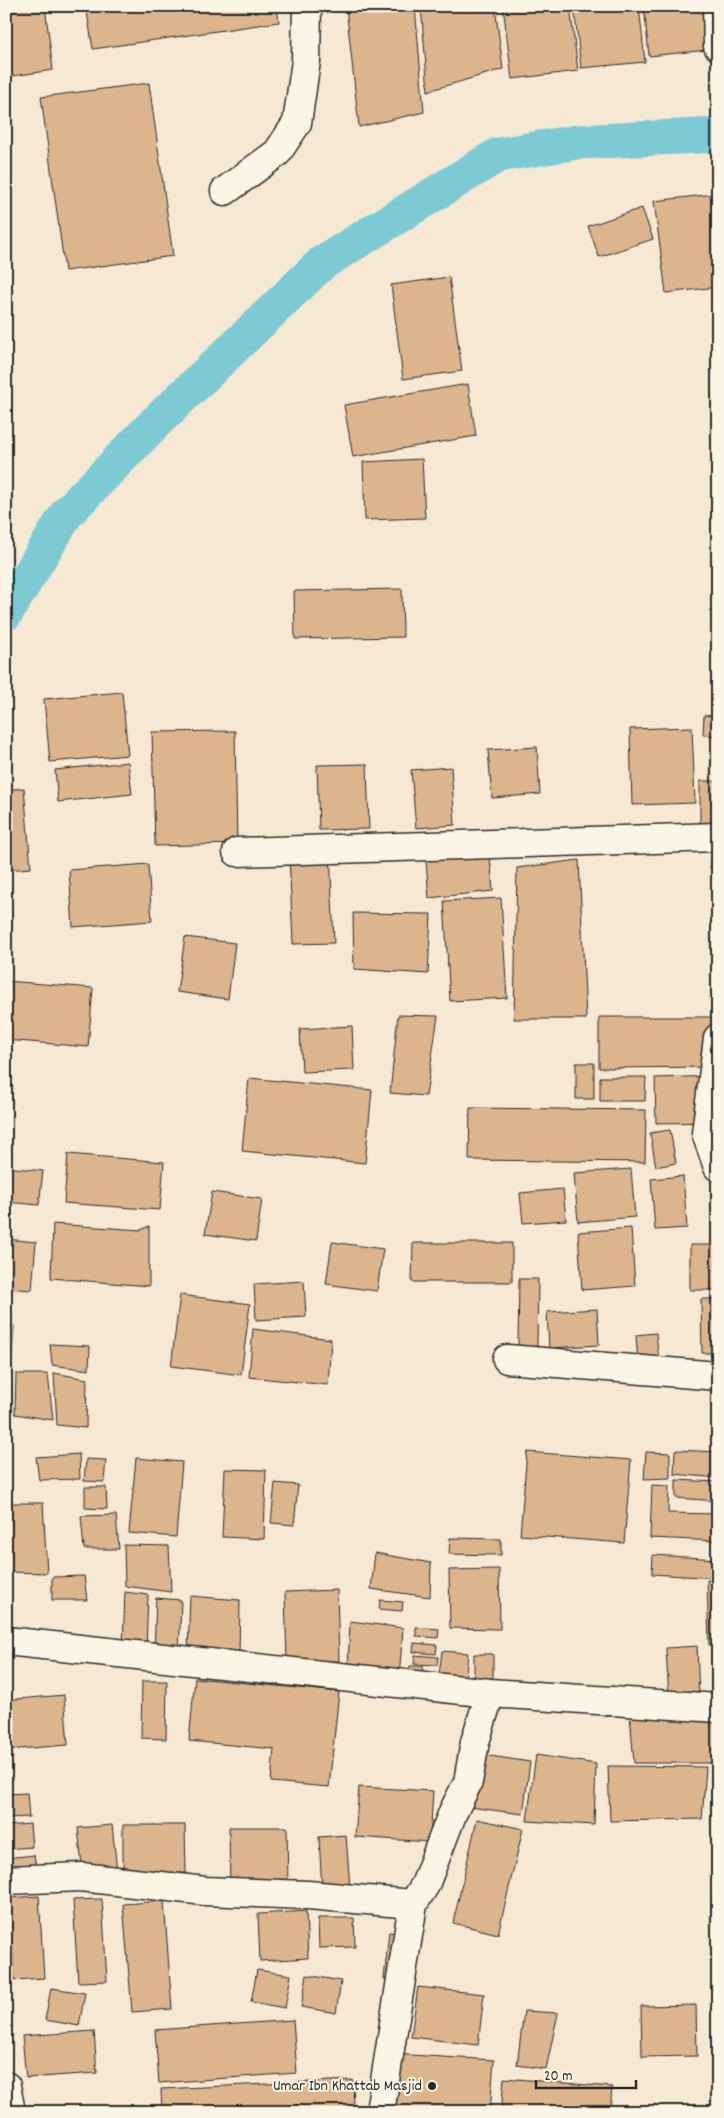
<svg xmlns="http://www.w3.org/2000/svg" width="724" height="2118" font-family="Dekko,sans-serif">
	<rect width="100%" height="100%" fill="#f6e8d3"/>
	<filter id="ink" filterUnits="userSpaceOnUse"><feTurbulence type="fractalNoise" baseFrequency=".02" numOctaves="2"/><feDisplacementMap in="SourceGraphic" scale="10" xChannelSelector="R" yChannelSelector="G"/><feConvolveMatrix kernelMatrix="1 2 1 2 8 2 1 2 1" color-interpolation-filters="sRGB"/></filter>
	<g filter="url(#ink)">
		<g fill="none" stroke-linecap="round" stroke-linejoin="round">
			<!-- canal -->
			<path stroke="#7bcbd4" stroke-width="35" d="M 6,613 L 67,513 L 155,423 L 322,263 L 498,155 L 577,142 L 718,135"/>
		</g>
		<!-- building -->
		<path fill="#dcb58d" stroke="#2b2b2b" d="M 6,6 L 45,6 L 53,70 L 6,77 Z
			M 86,6 L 277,6 L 279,22 L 93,49 Z
			M 346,6 L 415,6 L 424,112 L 359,127 Z
			M 421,6 L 495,6 L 503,69 L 428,91 Z
			M 503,6 L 570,6 L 578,71 L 512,79 Z
			M 574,6 L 639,6 L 645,62 L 581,68 Z
			M 644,6 L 711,6 L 716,49 L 649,56 Z
			M 149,83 L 173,256 L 65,271 L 41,97 Z
			M 714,194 L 718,223 L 718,287 L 666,293 L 654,201 Z
			M 642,208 L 653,239 L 599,257 L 588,226 Z
			M 449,277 L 462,371 L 403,379 L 391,285 Z
			M 468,384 L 476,436 L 353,457 L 344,405 Z
			M 422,459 L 425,518 L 365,520 L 363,462 Z
			M 402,589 L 403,637 L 295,639 L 294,591 Z
			M 122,692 L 128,755 L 50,762 L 44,699 Z
			M 704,715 L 718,717 L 718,736 L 703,735 Z
			M 692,727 L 695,803 L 632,805 L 630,729 Z
			M 235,731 L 237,844 L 155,846 L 152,732 Z
			M 537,747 L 540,794 L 492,798 L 488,750 Z
			M 128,762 L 132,794 L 58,802 L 55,770 Z
			M 367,764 L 369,829 L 319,830 L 317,765 Z
			M 451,767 L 455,825 L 416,828 L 411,770 Z
			M 700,781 L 718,781 L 718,829 L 700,829 Z
			M 24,788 L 31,868 L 6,870 L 6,790 Z
			M 489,843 L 493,891 L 429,898 L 425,849 Z
			M 330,852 L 334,943 L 293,944 L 289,854 Z
			M 713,853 L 718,853 L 718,869 L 710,868 Z
			M 579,860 L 586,1019 L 514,1019 L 517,868 Z
			M 148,864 L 152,921 L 73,927 L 69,870 Z
			M 501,898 L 507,998 L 450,1001 L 444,901 Z
			M 353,913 L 431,914 L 428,974 L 354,969 Z
			M 185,937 L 235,943 L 228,999 L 177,992 Z
			M 6,981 L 93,988 L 88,1047 L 6,1040 Z
			M 398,1015 L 438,1016 L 426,1096 L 390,1093 Z
			M 599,1017 L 717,1017 L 717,1067 L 599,1068 Z
			M 352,1026 L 354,1070 L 302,1072 L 300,1029 Z
			M 576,1063 L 594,1063 L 594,1099 L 576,1099 Z
			M 718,1076 L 718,1122 L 656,1123 L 655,1078 Z
			M 600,1077 L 646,1077 L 645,1101 L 600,1101 Z
			M 249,1078 L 372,1090 L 365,1163 L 242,1151 Z
			M 470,1108 L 646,1110 L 645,1162 L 469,1160 Z
			M 670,1130 L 676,1163 L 656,1167 L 650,1133 Z
			M 68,1154 L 164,1162 L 160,1210 L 64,1203 Z
			M 6,1167 L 43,1171 L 39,1205 L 6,1202 Z
			M 631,1169 L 635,1217 L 578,1222 L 574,1173 Z
			M 683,1176 L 687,1228 L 655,1230 L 651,1179 Z
			M 563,1189 L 566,1220 L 523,1223 L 520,1193 Z
			M 212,1192 L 262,1199 L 256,1241 L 205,1234 Z
			M 53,1224 L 141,1230 L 149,1226 L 149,1286 L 51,1278 Z
			M 631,1228 L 635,1286 L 582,1290 L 578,1232 Z
			M 6,1239 L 36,1242 L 32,1290 L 6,1288 Z
			M 332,1242 L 383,1249 L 377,1291 L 326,1284 Z
			M 413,1243 L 512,1243 L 512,1282 L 412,1282 Z
			M 690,1245 L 718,1245 L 718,1290 L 690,1290 Z
			M 519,1279 L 538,1279 L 537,1347 L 518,1347 Z
			M 304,1281 L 306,1317 L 256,1320 L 254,1284 Z
			M 180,1295 L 250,1304 L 241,1375 L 171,1366 Z
			M 701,1299 L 718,1299 L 718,1353 L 702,1353 Z
			M 597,1309 L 599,1345 L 549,1348 L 547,1312 Z
			M 6,1326 L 14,1326 L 8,1418 L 6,1418 Z
			M 253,1329 L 331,1339 L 328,1385 L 249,1377 Z
			M 656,1333 L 659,1361 L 638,1363 L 636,1335 Z
			M 50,1344 L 90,1346 L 89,1370 L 52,1365 Z
			M 54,1373 L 87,1379 L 86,1428 L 57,1425 Z
			M 16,1374 L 48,1374 L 53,1420 L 15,1414 Z
			M 675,1450 L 718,1452 L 718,1478 L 674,1474 Z
			M 527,1452 L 631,1460 L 624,1543 L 520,1535 Z
			M 646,1452 L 670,1453 L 670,1478 L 644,1479 Z
			M 79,1454 L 80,1479 L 39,1480 L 36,1457 Z
			M 136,1458 L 182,1462 L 176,1537 L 129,1533 Z
			M 86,1459 L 106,1460 L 104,1482 L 84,1481 Z
			M 225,1469 L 266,1470 L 264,1539 L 222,1537 Z
			M 676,1480 L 718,1482 L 718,1501 L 676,1498 Z
			M 275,1483 L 298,1485 L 294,1525 L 271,1523 Z
			M 652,1485 L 669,1486 L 668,1513 L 718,1514 L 718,1541 L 650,1538 Z
			M 85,1487 L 106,1487 L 107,1509 L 85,1508 Z
			M 6,1503 L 43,1503 L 47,1573 L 6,1572 Z
			M 116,1515 L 119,1549 L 84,1549 L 81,1516 Z
			M 450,1538 L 501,1539 L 501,1555 L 449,1554 Z
			M 124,1545 L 169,1546 L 171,1592 L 125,1586 Z
			M 375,1553 L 431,1563 L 430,1597 L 371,1589 Z
			M 653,1555 L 718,1559 L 718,1578 L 652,1574 Z
			M 499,1569 L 500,1629 L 450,1628 L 449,1570 Z
			M 84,1576 L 87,1600 L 52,1600 L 52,1577 Z
			M 707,1580 L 718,1580 L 718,1645 L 709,1645 Z
			M 337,1590 L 339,1661 L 287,1662 L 285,1592 Z
			M 125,1592 L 148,1595 L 146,1650 L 123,1647 Z
			M 190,1596 L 240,1600 L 239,1655 L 188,1653 Z
			M 156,1598 L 181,1600 L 179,1653 L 154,1653 Z
			M 380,1600 L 403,1602 L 402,1611 L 379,1609 Z
			M 350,1621 L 403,1628 L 399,1678 L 348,1669 Z
			M 416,1627 L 439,1629 L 438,1638 L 416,1636 Z
			M 414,1643 L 437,1645 L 436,1654 L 413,1652 Z
			M 697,1646 L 699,1699 L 669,1700 L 666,1648 Z
			M 442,1651 L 468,1653 L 465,1686 L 438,1683 Z
			M 474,1654 L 493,1654 L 493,1682 L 474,1682 Z
			M 415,1655 L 438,1657 L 437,1665 L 414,1664 Z
			M 410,1666 L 423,1666 L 421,1694 L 408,1693 Z
			M 195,1678 L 339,1692 L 329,1787 L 271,1782 L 274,1749 L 189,1741 Z
			M 142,1681 L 167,1681 L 166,1739 L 141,1738 Z
			M 64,1695 L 68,1745 L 6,1750 L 6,1700 Z
			M 718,1710 L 718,1763 L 634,1763 L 630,1715 Z
			M 477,1754 L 530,1762 L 523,1814 L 469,1807 Z
			M 536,1755 L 596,1764 L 594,1825 L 527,1821 Z
			M 608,1766 L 706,1767 L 702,1819 L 610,1821 Z
			M 359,1787 L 433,1791 L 430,1842 L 355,1837 Z
			M 27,1793 L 29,1817 L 6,1818 L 6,1794 Z
			M 477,1819 L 523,1829 L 498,1934 L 453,1923 Z
			M 30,1824 L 32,1847 L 6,1849 L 6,1826 Z
			M 112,1825 L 117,1871 L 83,1875 L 78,1828 Z
			M 123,1825 L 185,1825 L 186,1873 L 123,1874 Z
			M 229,1827 L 287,1827 L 288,1886 L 230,1887 Z
			M 346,1835 L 350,1888 L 322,1890 L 319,1837 Z
			M 34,1855 L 37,1872 L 6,1875 L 6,1858 Z
			M 39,1896 L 44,1978 L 14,1980 L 10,1898 Z
			M 102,1899 L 107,1981 L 78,1982 L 73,1900 Z
			M 164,1901 L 172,2009 L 132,2012 L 123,1904 Z
			M 306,1911 L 308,1958 L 260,1961 L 258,1914 Z
			M 318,1918 L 354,1918 L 355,1947 L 319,1948 Z
			M 389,1932 L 417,1935 L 411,1982 L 384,1979 Z
			M 257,1970 L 291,1975 L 285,2008 L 251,2002 Z
			M 307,1975 L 341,1981 L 336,2013 L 301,2007 Z
			M 418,1987 L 484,1994 L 478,2045 L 411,2037 Z
			M 51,1988 L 85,1993 L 79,2026 L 45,2020 Z
			M 696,2005 L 697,2056 L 642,2057 L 641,2006 Z
			M 524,2011 L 558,2013 L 546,2069 L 517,2065 Z
			M 293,2020 L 297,2073 L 159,2083 L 155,2030 Z
			M 94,2031 L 97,2073 L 26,2078 L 22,2036 Z
			M 376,2053 L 494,2060 L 490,2112 L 370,2112 Z
			M 504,2078 L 612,2087 L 610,2112 L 501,2112 Z
			M 353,2080 L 354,2112 L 162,2112 L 161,2089 Z
			M 88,2107 L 88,2112 L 30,2112 Z"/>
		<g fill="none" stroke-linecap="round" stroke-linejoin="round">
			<defs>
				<path id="minor" d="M 717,6 L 718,46
					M 225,191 L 277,153 L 297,123 L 306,61 L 307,6
					M 237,852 L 718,837
					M 718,1038 L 706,1133 L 718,1167
					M 507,1359 L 718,1376
					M 6,1641 L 490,1693 L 718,1708
					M 6,1880 L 81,1877 L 205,1891 L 308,1895 L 413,1904 L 425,1885 L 453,1812 L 468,1782 L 475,1742 L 490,1693
					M 6,2086 L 11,2112
					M 380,2112 L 413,1904"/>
			</defs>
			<!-- minor casing -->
			<use href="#minor" stroke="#2b2b2b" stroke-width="31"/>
			<!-- minor -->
			<use href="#minor" stroke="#fcf5e5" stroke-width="28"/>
		</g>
	</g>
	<!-- markers -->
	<circle fill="#2b2b2b" stroke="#fcf5e5" stroke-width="2" cx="432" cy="2086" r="5"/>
	<g text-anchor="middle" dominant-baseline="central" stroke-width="4" stroke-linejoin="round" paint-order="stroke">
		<!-- poi labels -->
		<g font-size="16" fill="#2b2b2b" stroke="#fcf5e5" text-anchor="end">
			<text x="422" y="2086">Umar Ibn Khattab Masjid</text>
		</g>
	</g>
	<!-- margin -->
	<rect width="724" height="2118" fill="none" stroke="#fcf5e5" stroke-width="25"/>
	<rect x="12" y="12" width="699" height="2093" fill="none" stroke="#2b2b2b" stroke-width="2" filter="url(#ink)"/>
	<!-- scale -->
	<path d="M536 2080v8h100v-8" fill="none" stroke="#2b2b2b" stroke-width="2.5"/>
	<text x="544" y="2080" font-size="15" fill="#2b2b2b" stroke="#fcf5e5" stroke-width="4" paint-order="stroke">20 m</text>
</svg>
